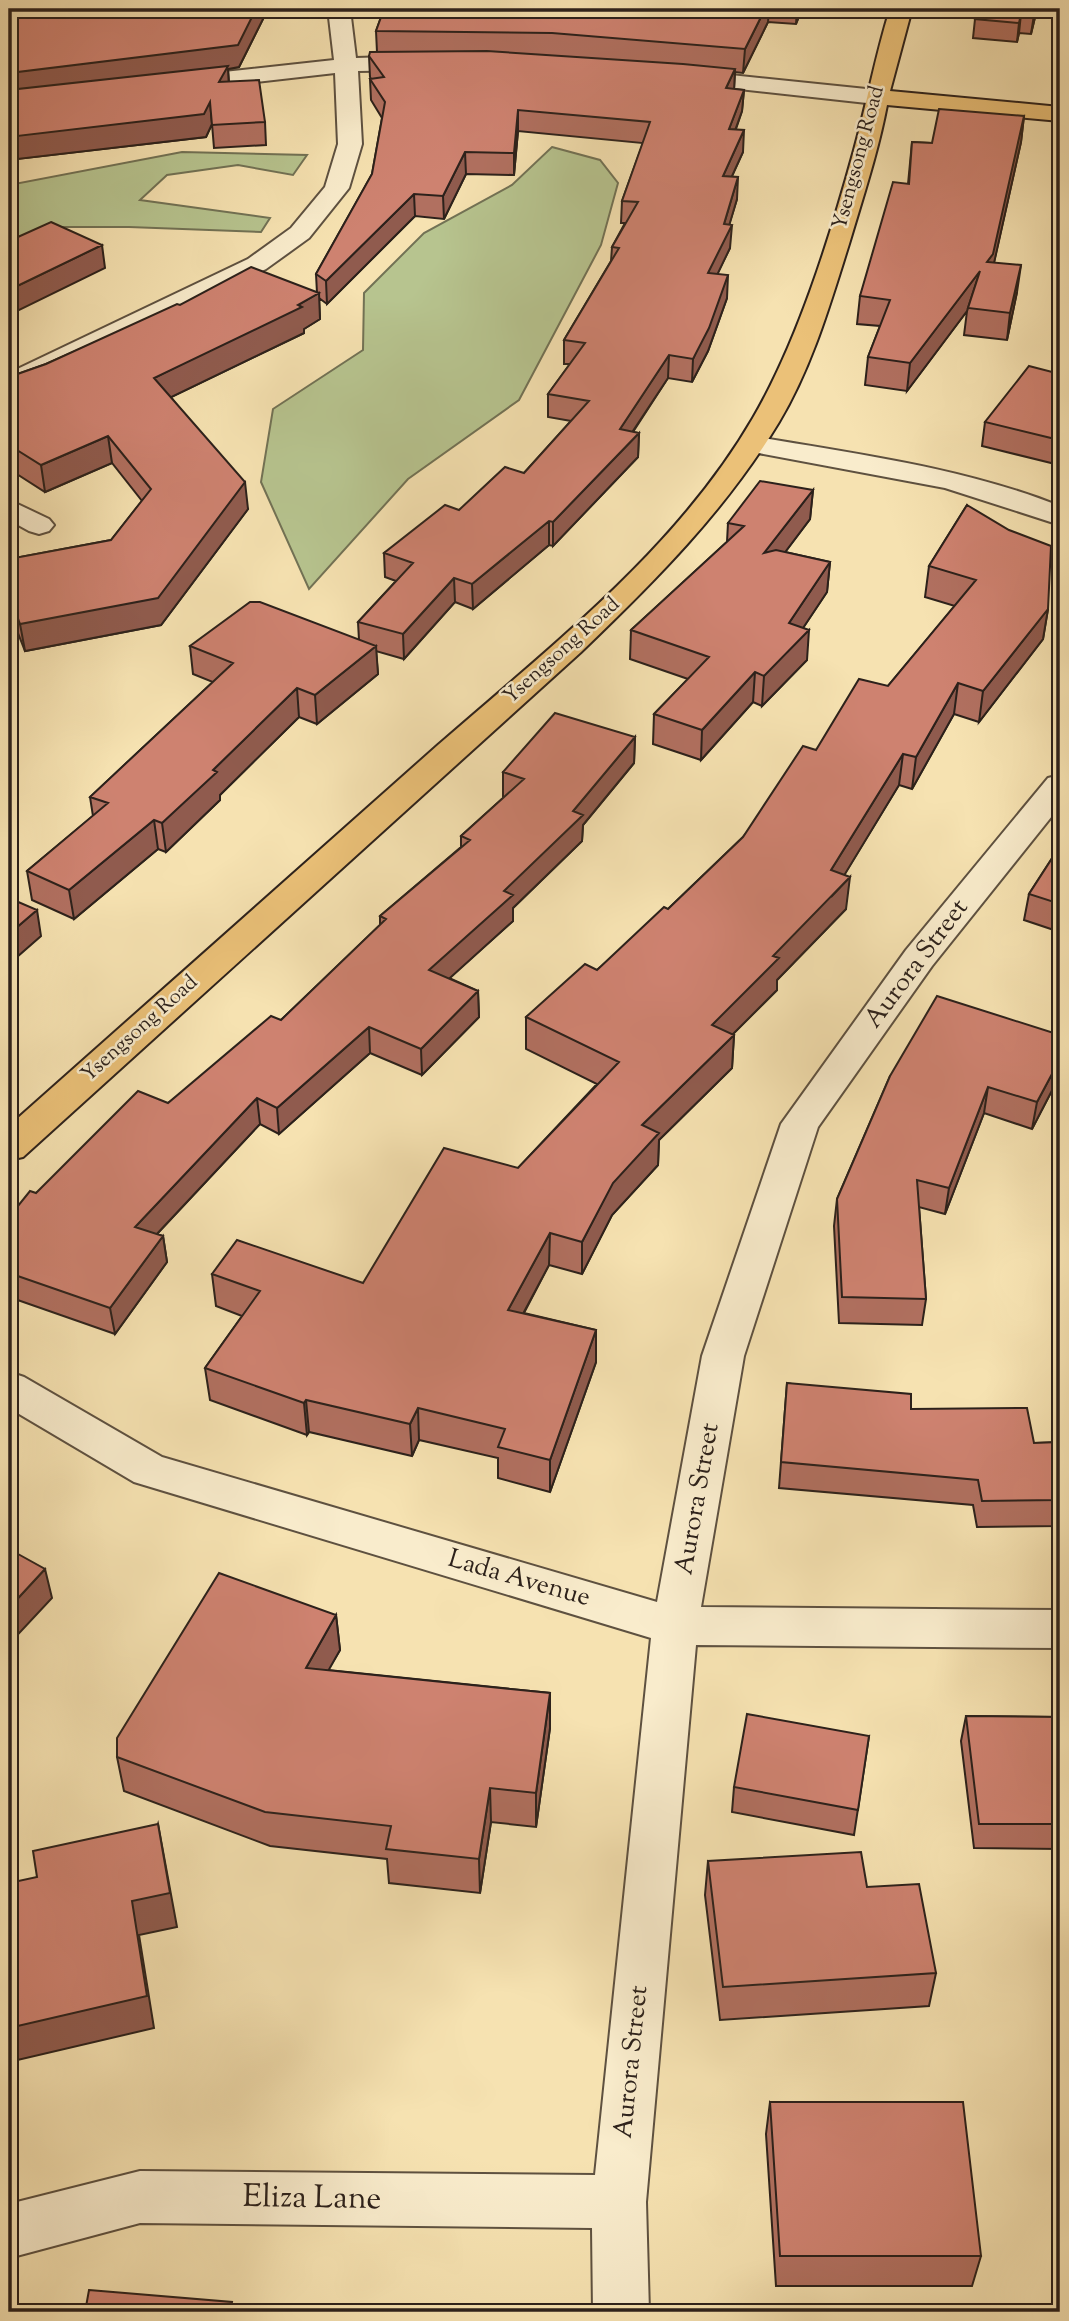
<svg xmlns="http://www.w3.org/2000/svg" width="1069" height="2321" font-family="'Sorts Mill Goudy',serif">
	<rect width="100%" height="100%" fill="#f6e2b1"/>
	<filter id="stains"><feTurbulence type="fractalNoise" baseFrequency=".00286" numOctaves="4"/><feColorMatrix values="0 0 0 0 .2 0 0 0 0 .09 0 0 0 0 .02 0 0 0 .5 -.17"/></filter>
	<radialGradient id="worn" r=".72"><stop offset=".6" stop-color="#630" stop-opacity="0"/><stop offset="1" stop-color="#630" stop-opacity=".3"/></radialGradient>
	<!-- green -->
	<path fill="#b7c48f" stroke="#727255" stroke-width="2" d="M 552,147 L 600,160 L 618,183 L 601,245 L 519,400 L 408,479 L 309,589 L 261,482 L 273,409 L 363,350 L 364,293 L 424,233 L 512,185 Z
		M 182,152 L 307,155 L 293,175 L 238,165 L 167,175 L 140,200 L 270,218 L 261,232 L 129,227 L 47,227 L 9,245 L 9,185 Z"/>
	<g fill="none" stroke-linecap="round" stroke-linejoin="round">
		<defs>
			<path id="minor" d="M 328,9 L 350,9 L 356,58 L 421,56 L 432,63 L 421,70 L 358,71 L 362,144 L 349,188 L 309,238 L 266,269 L 9,391 L 9,373 L 248,259 L 291,228 L 325,187 L 338,144 L 335,73 L 178,91 L 167,84 L 178,77 L 334,60 Z
				M 683,70 L 876,90 L 887,97 L 876,104 L 675,82 L 672,77 L 675,72 Z
				M 752,436 C 856,454 961,467 1060,506 L 1060,525 L 945,488 L 742,450 L 738,444 L 742,438 Z
				M 9,500 L 49,519 L 54,525 L 49,531 L 39,534 L 29,531 L 9,520 Z
				M 1060,775 L 1060,806 L 932,966 L 818,1127 L 744,1356 L 701,1607 L 1060,1610 L 1060,1648 L 696,1645 L 646,2202 L 649,2312 L 593,2312 L 592,2228 L 140,2223 L 9,2258 L 9,2204 L 140,2171 L 595,2175 L 651,1638 L 134,1482 L 9,1408 L 9,1372 L 24,1377 L 162,1457 L 657,1602 L 702,1356 L 781,1124 L 906,950 L 1048,778 Z"/>
			<path id="major" d="M 890,9 L 912,9 L 890,91 L 1060,107 L 1060,121 L 887,105 C 878,152 863,197 849,244 C 830,304 812,367 779,422 C 726,510 655,581 581,652 L 23,1157 L 9,1160 L 9,1126 C 152,999 295,872 438,745 C 550,647 677,549 753,418 C 798,341 830,237 854,150 C 867,103 875,57 890,9 Z"/>
		</defs>
		<!-- minor casing -->
		<use href="#minor" stroke="#5e5140" stroke-width="4"/>
		<!-- major casing -->
		<use href="#major" stroke="#2c211b" stroke-width="4"/>
		<!-- minor -->
		<use href="#minor" fill="#f9eccc" fill-rule="evenodd"/>
		<!-- major -->
		<use href="#major" fill="#ebc178" fill-rule="evenodd"/>
	</g>
	<!-- wall -->
	<path fill="#b17060" stroke="#2c211b" stroke-width="2" d="M 9,9 L 268,9 L 239,67 L 228,69 L 229,82 L 265,122 L 266,145 L 214,148 L 212,124 L 206,137 L 9,160 Z
		M 384,9 L 802,9 L 796,24 L 768,22 L 743,73 L 735,72 L 734,89 L 744,90 L 742,111 L 736,129 L 743,152 L 732,176 L 737,199 L 729,225 L 730,248 L 717,274 L 727,298 L 708,351 L 692,382 L 668,378 L 633,432 L 639,433 L 638,457 L 553,546 L 549,545 L 473,609 L 455,602 L 404,659 L 376,651 L 378,674 L 317,724 L 299,717 L 220,795 L 220,800 L 166,852 L 158,849 L 74,919 L 32,900 L 27,871 L 93,816 L 90,797 L 213,682 L 193,674 L 190,646 L 359,640 L 358,622 L 396,581 L 385,577 L 384,553 L 524,473 L 571,421 L 548,417 L 548,394 L 570,364 L 564,364 L 564,340 L 611,261 L 612,247 L 625,223 L 621,223 L 622,201 L 643,143 L 518,131 L 514,175 L 466,174 L 444,219 L 415,216 L 327,304 L 319,298 L 320,319 L 304,329 L 304,333 L 171,397 L 248,509 L 161,625 L 25,651 L 9,610 L 9,559 L 111,540 L 142,501 L 112,463 L 45,492 L 9,469 L 9,377 L 46,364 L 180,305 L 317,293 L 316,274 L 372,174 L 382,118 L 371,100 L 370,79 L 371,79 L 370,77 L 369,56 L 377,52 L 376,31 Z
		M 1037,9 L 1031,34 L 1019,33 L 1017,42 L 973,38 L 975,19 Z
		M 1024,116 L 1021,142 L 994,262 L 1017,292 L 1007,340 L 964,335 L 967,311 L 907,391 L 865,385 L 868,357 L 880,326 L 857,324 L 860,296 L 908,184 L 912,142 L 932,143 Z
		M 1060,374 L 1060,469 L 1051,463 L 982,446 L 985,422 Z
		M 813,490 L 810,519 L 785,552 L 830,562 L 827,592 L 803,628 L 807,660 L 762,706 L 753,702 L 701,760 L 653,744 L 654,714 L 688,679 L 630,659 L 631,630 L 727,542 L 728,523 Z
		M 967,505 L 1048,609 L 1043,639 L 979,722 L 954,714 L 912,789 L 899,785 L 844,875 L 846,909 L 777,980 L 777,990 L 732,1035 L 734,1035 L 732,1068 L 659,1140 L 658,1165 L 612,1215 L 582,1274 L 549,1265 L 524,1313 L 596,1330 L 596,1362 L 550,1492 L 498,1478 L 498,1458 L 419,1440 L 412,1456 L 309,1432 L 307,1435 L 210,1400 L 205,1368 L 242,1316 L 216,1306 L 212,1274 L 363,1283 L 518,1168 L 597,1084 L 526,1049 L 526,1017 L 597,970 L 668,909 L 743,837 L 816,750 L 888,686 L 955,606 L 925,597 L 929,566 Z
		M 635,737 L 634,763 L 583,825 L 582,841 L 513,908 L 513,921 L 449,978 L 478,991 L 479,1017 L 422,1075 L 370,1053 L 279,1134 L 260,1124 L 157,1234 L 163,1236 L 167,1262 L 115,1334 L 9,1297 L 9,1217 L 36,1193 L 168,1103 L 281,1020 L 380,925 L 380,916 L 461,847 L 461,836 L 503,798 L 503,772 Z
		M 1060,846 L 1060,932 L 1024,920 L 1029,894 Z
		M 1060,1035 L 1060,1075 L 1032,1129 L 984,1113 L 945,1214 L 919,1207 L 926,1299 L 922,1325 L 839,1323 L 834,1226 L 837,1199 L 890,1076 Z
		M 787,1383 L 911,1409 L 1034,1443 L 1060,1442 L 1060,1526 L 977,1527 L 973,1505 L 779,1488 Z
		M 336,1615 L 340,1650 L 328,1670 L 550,1693 L 550,1728 L 536,1827 L 491,1822 L 480,1893 L 389,1883 L 387,1859 L 270,1846 L 124,1791 L 117,1757 Z
		M 966,1716 L 1060,1717 L 1060,1849 L 974,1848 L 961,1741 Z
		M 869,1736 L 854,1835 L 732,1812 L 734,1787 Z
		M 708,1861 L 867,1887 L 936,1973 L 929,2006 L 720,2020 L 705,1895 Z
		M 770,2102 L 981,2256 L 972,2286 L 776,2286 L 766,2134 Z"/>
	<!-- shaded-wall -->
	<path fill="#905b4e" stroke="#2c211b" stroke-width="2" d="M 256,9 L 268,9 L 239,67 L 228,69 L 229,88 L 219,82 L 9,96 L 9,73 Z
		M 765,9 L 769,9 L 768,22 L 743,73 L 745,49 Z
		M 797,9 L 802,9 L 796,24 Z
		M 1035,9 L 1037,9 L 1031,34 L 1034,15 Z
		M 1021,14 L 1019,33 L 1017,42 L 1019,23 Z
		M 735,69 L 734,91 L 726,88 Z
		M 744,90 L 742,111 L 728,150 L 729,129 Z
		M 210,102 L 212,124 L 206,137 L 9,160 L 9,137 Z
		M 518,110 L 518,131 L 514,175 L 514,153 Z
		M 1024,116 L 1021,142 L 990,281 L 987,262 Z
		M 744,130 L 743,152 L 722,198 L 723,176 Z
		M 465,152 L 466,174 L 444,219 L 443,196 Z
		M 738,177 L 737,199 L 726,236 L 732,225 L 730,248 L 707,296 L 708,273 L 724,224 Z
		M 414,194 L 415,216 L 327,304 L 326,281 Z
		M 102,245 L 105,268 L 9,315 L 9,290 Z
		M 1021,265 L 1017,292 L 1007,340 L 1010,313 Z
		M 980,271 L 967,311 L 907,391 L 910,363 Z
		M 728,275 L 727,298 L 708,351 L 692,382 L 693,359 Z
		M 319,293 L 320,319 L 304,329 L 304,333 L 157,404 L 154,378 L 298,305 Z
		M 669,355 L 668,378 L 619,452 L 620,429 Z
		M 639,433 L 638,457 L 553,546 L 553,522 Z
		M 108,436 L 112,463 L 45,492 L 41,465 Z
		M 245,482 L 248,509 L 161,625 L 25,651 L 20,624 Z
		M 813,490 L 810,519 L 762,583 L 764,553 Z
		M 549,521 L 549,545 L 473,609 L 472,584 Z
		M 830,562 L 827,592 L 787,652 L 809,630 L 807,660 L 762,706 L 764,676 L 789,623 Z
		M 454,578 L 455,602 L 404,659 L 403,634 Z
		M 1048,609 L 1043,639 L 979,722 L 983,691 Z
		M 376,646 L 378,674 L 317,724 L 315,695 Z
		M 755,672 L 753,702 L 701,760 L 702,730 Z
		M 958,683 L 954,714 L 912,789 L 916,757 Z
		M 297,688 L 299,717 L 220,795 L 220,800 L 166,852 L 162,823 L 213,770 Z
		M 635,737 L 634,763 L 583,825 L 582,841 L 513,908 L 513,921 L 430,996 L 429,970 L 504,891 L 573,811 Z
		M 903,754 L 899,785 L 831,897 L 850,877 L 846,909 L 777,980 L 777,990 L 710,1057 L 712,1025 L 773,956 L 831,870 Z
		M 154,820 L 158,849 L 74,919 L 69,890 Z
		M 37,910 L 41,936 L 9,964 L 9,934 Z
		M 478,991 L 479,1017 L 422,1075 L 421,1049 Z
		M 369,1027 L 370,1053 L 279,1134 L 277,1108 Z
		M 734,1035 L 732,1068 L 659,1140 L 658,1165 L 612,1215 L 582,1274 L 582,1242 L 642,1125 Z
		M 1060,1059 L 1060,1075 L 1032,1129 L 1037,1102 Z
		M 988,1087 L 984,1113 L 945,1214 L 949,1188 Z
		M 257,1098 L 260,1124 L 139,1253 L 135,1227 Z
		M 550,1233 L 549,1265 L 508,1342 L 508,1310 Z
		M 163,1236 L 167,1262 L 115,1334 L 110,1308 Z
		M 596,1330 L 596,1362 L 550,1492 L 550,1460 Z
		M 306,1400 L 309,1432 L 307,1435 L 304,1403 Z
		M 418,1408 L 419,1440 L 412,1456 L 410,1424 Z
		M 45,1569 L 52,1598 L 9,1644 L 9,1608 Z
		M 336,1615 L 340,1650 L 310,1703 L 306,1668 Z
		M 550,1693 L 550,1728 L 536,1827 L 536,1793 Z
		M 490,1788 L 491,1822 L 480,1893 L 479,1859 Z
		M 158,1824 L 177,1927 L 139,1935 L 154,2028 L 9,2062 L 9,2028 L 132,1901 Z"/>
	<!-- building -->
	<path fill="#ce8270" stroke="#2c211b" stroke-width="2" d="M 9,9 L 256,9 L 238,45 L 9,73 Z
		M 384,9 L 765,9 L 745,49 L 552,33 L 376,31 Z
		M 978,9 L 1035,9 L 1034,15 L 1021,14 L 1019,23 L 975,19 Z
		M 487,51 L 683,64 L 735,69 L 726,88 L 744,90 L 729,129 L 744,130 L 723,176 L 738,177 L 724,224 L 732,225 L 708,273 L 728,275 L 709,328 L 693,359 L 669,355 L 620,429 L 639,433 L 553,522 L 549,521 L 472,584 L 454,578 L 403,634 L 358,622 L 413,563 L 384,553 L 445,505 L 459,510 L 505,467 L 524,473 L 589,401 L 548,394 L 585,343 L 564,340 L 619,248 L 612,247 L 638,202 L 622,201 L 650,122 L 518,110 L 514,153 L 465,152 L 443,196 L 414,194 L 326,281 L 316,274 L 372,174 L 385,102 L 370,79 L 384,77 L 369,56 L 370,52 Z
		M 228,66 L 219,82 L 259,80 L 265,122 L 212,125 L 210,102 L 204,114 L 9,137 L 9,90 Z
		M 939,109 L 1024,116 L 993,254 L 987,262 L 1021,265 L 1010,313 L 968,308 L 980,271 L 910,363 L 868,357 L 890,300 L 860,296 L 893,182 L 909,184 L 912,142 L 932,143 Z
		M 51,222 L 102,245 L 9,290 L 9,241 Z
		M 251,267 L 319,293 L 298,305 L 302,307 L 154,378 L 245,482 L 158,598 L 20,624 L 9,594 L 9,559 L 111,540 L 151,489 L 108,436 L 41,465 L 9,445 L 9,377 L 46,364 L 177,304 L 180,305 Z
		M 1029,366 L 1060,374 L 1060,443 L 1055,439 L 985,422 Z
		M 760,481 L 813,490 L 764,553 L 776,550 L 830,562 L 789,623 L 809,630 L 764,676 L 755,672 L 702,730 L 654,714 L 709,657 L 631,630 L 744,526 L 728,523 Z
		M 967,505 L 1009,530 L 1051,546 L 1048,609 L 983,691 L 958,683 L 916,757 L 903,754 L 831,870 L 850,877 L 773,956 L 779,958 L 712,1025 L 734,1035 L 642,1125 L 659,1133 L 613,1183 L 582,1242 L 550,1233 L 508,1310 L 596,1330 L 550,1460 L 498,1447 L 505,1429 L 418,1408 L 410,1424 L 306,1400 L 304,1403 L 205,1368 L 260,1291 L 212,1274 L 237,1240 L 363,1283 L 444,1148 L 518,1168 L 619,1062 L 526,1017 L 585,964 L 597,970 L 664,907 L 668,909 L 743,837 L 803,746 L 816,750 L 859,679 L 888,686 L 976,580 L 929,566 Z
		M 250,602 L 260,602 L 376,646 L 315,695 L 297,688 L 213,770 L 217,772 L 162,823 L 154,820 L 69,890 L 27,871 L 108,803 L 90,797 L 233,663 L 190,646 Z
		M 555,713 L 635,737 L 573,811 L 583,815 L 504,891 L 513,895 L 429,970 L 478,991 L 421,1049 L 369,1027 L 277,1108 L 257,1098 L 135,1227 L 163,1236 L 110,1308 L 9,1273 L 9,1217 L 30,1191 L 36,1193 L 138,1091 L 168,1103 L 271,1016 L 281,1020 L 386,919 L 380,916 L 470,840 L 461,836 L 524,779 L 503,772 Z
		M 1060,846 L 1060,904 L 1029,894 Z
		M 9,898 L 37,910 L 9,934 Z
		M 937,996 L 1060,1035 L 1060,1059 L 1037,1102 L 988,1087 L 949,1188 L 917,1180 L 926,1299 L 842,1297 L 837,1199 L 890,1076 Z
		M 787,1383 L 911,1394 L 911,1409 L 1027,1408 L 1034,1443 L 1060,1442 L 1060,1500 L 982,1501 L 978,1480 L 781,1462 Z
		M 9,1549 L 45,1569 L 9,1608 Z
		M 219,1573 L 336,1615 L 306,1668 L 550,1693 L 536,1793 L 490,1788 L 479,1859 L 386,1849 L 391,1826 L 265,1812 L 117,1757 L 117,1738 Z
		M 747,1714 L 869,1736 L 858,1810 L 734,1787 Z
		M 966,1716 L 1060,1717 L 1060,1824 L 979,1824 Z
		M 158,1824 L 170,1893 L 132,1901 L 147,1996 L 9,2028 L 9,1883 L 37,1877 L 33,1851 Z
		M 861,1852 L 867,1887 L 919,1884 L 936,1973 L 723,1987 L 708,1861 Z
		M 770,2102 L 963,2102 L 981,2256 L 780,2256 Z
		M 89,2290 L 232,2302 L 230,2312 L 85,2312 Z"/>
	<g text-anchor="middle" dominant-baseline="central" stroke-width="5" stroke-linejoin="round" paint-order="stroke">
		<!-- far-street labels -->
		<g font-size="21" fill="#2c211b" stroke="#f9eccc">
			<text transform="translate(859 158) rotate(-75)">Ysengsong Road</text>
			<text transform="translate(562 651) rotate(-42)">Ysengsong Road</text>
			<text transform="translate(140 1029) rotate(-42)">Ysengsong Road</text>
		</g>
		<!-- street labels -->
		<g font-size="26" fill="#2c211b" stroke="#f9eccc">
			<text transform="translate(917 964) rotate(-53)">Aurora Street</text>
			<text transform="translate(698 1499) rotate(-80)">Aurora Street</text>
			<text transform="translate(519 1579) rotate(16)">Lada Avenue</text>
			<text transform="translate(632 2062) rotate(-84)">Aurora Street</text>
		</g>
		<!-- near-street labels -->
		<g font-size="32" fill="#2c211b" stroke="#f9eccc">
			<text transform="translate(312 2199) rotate(1)">Eliza Lane</text>
		</g>
	</g>
	<!-- margin -->
	<rect width="1069" height="2321" fill="none" stroke="#f6e2b1" stroke-width="35"/>
	<rect x="10" y="10" width="1048" height="2300" fill="none" stroke="#2c211b" stroke-width="3.5"/>
	<rect x="18" y="18" width="1034" height="2286" fill="none" stroke="#2c211b" stroke-width="2"/>
	<rect width="100%" height="100%" filter="url(#stains)"/>
	<rect width="100%" height="100%" fill="url(#worn)"/>
</svg>
